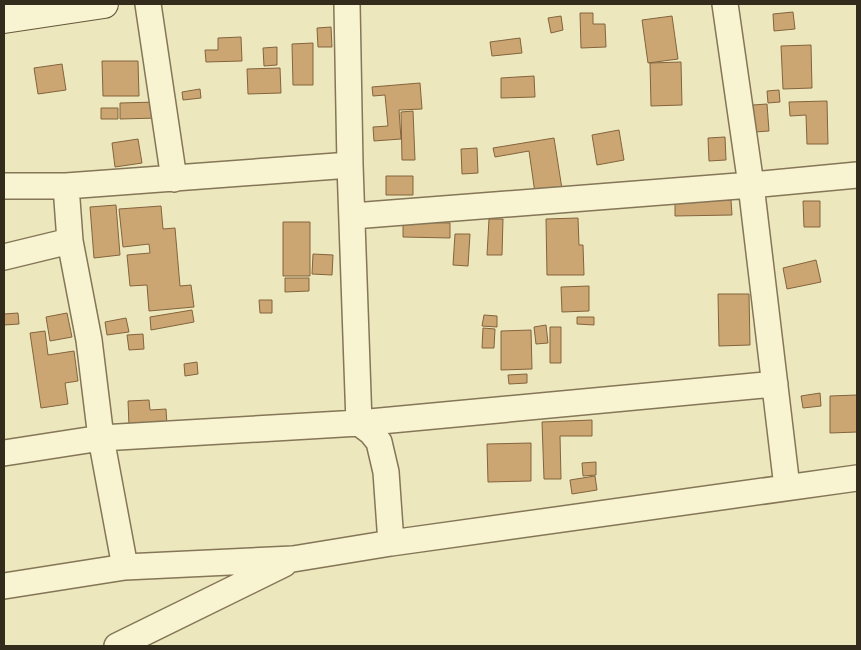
<svg xmlns="http://www.w3.org/2000/svg" width="861" height="650" font-family="'Noto Serif',serif">
	<rect width="100%" height="100%" fill="#ede7bd"/>
	<!-- building -->
	<path fill="#cba673" stroke="#83643d" d="M 793,12 L 795,29 L 774,31 L 773,14 Z
		M 580,13 L 593,13 L 593,24 L 605,24 L 606,47 L 581,48 Z
		M 561,16 L 563,30 L 551,33 L 548,18 Z
		M 672,16 L 678,59 L 648,63 L 642,20 Z
		M 331,27 L 332,47 L 318,47 L 317,28 Z
		M 241,37 L 242,61 L 206,62 L 205,50 L 218,50 L 218,38 Z
		M 520,38 L 522,53 L 492,56 L 490,42 Z
		M 313,43 L 313,85 L 293,85 L 292,44 Z
		M 811,45 L 812,88 L 783,89 L 781,46 Z
		M 277,47 L 277,65 L 264,66 L 263,48 Z
		M 102,61 L 138,61 L 139,96 L 103,96 Z
		M 681,62 L 682,105 L 651,106 L 650,63 Z
		M 62,64 L 66,90 L 38,94 L 34,68 Z
		M 280,68 L 281,93 L 248,94 L 247,69 Z
		M 534,76 L 535,97 L 501,98 L 501,78 Z
		M 420,83 L 422,109 L 399,110 L 401,139 L 374,141 L 373,127 L 388,126 L 385,95 L 373,96 L 372,87 Z
		M 200,89 L 201,98 L 183,100 L 182,92 Z
		M 779,90 L 780,102 L 768,103 L 767,91 Z
		M 827,101 L 828,144 L 807,144 L 806,115 L 790,116 L 789,102 Z
		M 157,102 L 158,118 L 120,119 L 120,103 Z
		M 767,104 L 769,131 L 755,132 L 753,105 Z
		M 101,108 L 118,108 L 118,119 L 101,119 Z
		M 413,111 L 415,160 L 402,160 L 401,112 Z
		M 619,130 L 624,160 L 597,165 L 592,135 Z
		M 725,137 L 726,160 L 709,161 L 708,138 Z
		M 554,138 L 562,189 L 535,193 L 529,151 L 495,157 L 493,148 Z
		M 138,139 L 142,163 L 115,167 L 112,143 Z
		M 477,148 L 478,173 L 462,174 L 461,149 Z
		M 386,176 L 413,176 L 413,195 L 386,195 Z
		M 731,200 L 732,215 L 675,216 L 675,201 Z
		M 803,201 L 820,201 L 820,227 L 804,227 Z
		M 116,205 L 120,255 L 94,258 L 90,207 Z
		M 161,206 L 163,229 L 175,228 L 180,286 L 191,285 L 194,307 L 149,311 L 147,285 L 130,286 L 127,255 L 150,253 L 149,244 L 123,247 L 119,209 Z
		M 578,218 L 579,245 L 583,245 L 584,275 L 547,275 L 546,219 Z
		M 489,219 L 503,219 L 502,255 L 487,255 Z
		M 283,222 L 310,222 L 310,276 L 283,276 Z
		M 403,222 L 450,223 L 450,238 L 403,237 Z
		M 455,234 L 470,234 L 468,266 L 453,265 Z
		M 313,254 L 333,255 L 332,275 L 312,274 Z
		M 816,260 L 821,282 L 787,289 L 783,268 Z
		M 285,278 L 309,278 L 309,291 L 285,292 Z
		M 589,286 L 589,311 L 562,312 L 561,287 Z
		M 718,294 L 749,294 L 750,345 L 719,346 Z
		M 259,300 L 272,300 L 272,313 L 260,313 Z
		M 192,310 L 194,322 L 151,330 L 150,317 Z
		M 18,313 L 19,324 L 4,325 L 4,314 Z
		M 67,313 L 72,337 L 50,341 L 46,317 Z
		M 484,315 L 497,316 L 497,327 L 482,326 Z
		M 577,317 L 594,317 L 594,325 L 577,324 Z
		M 126,318 L 129,332 L 107,335 L 105,322 Z
		M 546,325 L 548,343 L 536,344 L 534,327 Z
		M 550,327 L 561,327 L 561,363 L 550,363 Z
		M 483,328 L 495,329 L 494,348 L 482,348 Z
		M 531,330 L 532,369 L 501,370 L 501,331 Z
		M 45,331 L 48,355 L 74,351 L 78,381 L 65,383 L 68,404 L 41,408 L 30,333 Z
		M 143,334 L 144,349 L 129,350 L 127,335 Z
		M 197,362 L 198,374 L 185,376 L 184,364 Z
		M 527,374 L 527,383 L 509,384 L 508,375 Z
		M 820,393 L 821,406 L 803,408 L 801,396 Z
		M 857,395 L 857,432 L 830,433 L 830,396 Z
		M 149,400 L 150,410 L 166,409 L 167,425 L 129,426 L 128,401 Z
		M 592,420 L 592,436 L 560,436 L 561,479 L 544,479 L 542,422 Z
		M 531,443 L 531,481 L 488,482 L 487,444 Z
		M 596,462 L 596,475 L 583,476 L 582,463 Z
		M 595,476 L 597,490 L 572,494 L 570,480 Z"/>
	<g fill="none" stroke-linecap="round" stroke-linejoin="round">
		<defs>
			<path id="street" d="M 148,4 L 174,179
				M 347,4 L 350,165 L 359,423 L 371,432 L 379,442 L 386,472 L 391,543
				M 725,4 L 751,185 L 787,487
				M 4,186 L 66,186 L 350,165
				M 66,186 L 70,241 L 89,340 L 101,438 L 125,567
				M 353,216 L 751,185 L 857,175
				M 4,257 L 70,241
				M 4,453 L 101,438 L 359,423 L 775,384
				M 4,586 L 125,567 L 293,559 L 391,543 L 857,478
				M 117,646 L 284,564"/>
			<path id="secondary" d="M 4,19 L 104,4"/>
		</defs>
		<!-- street casing -->
		<use href="#street" stroke="#847657" stroke-width="28"/>
		<!-- secondary casing -->
		<use href="#secondary" stroke="#66573a" stroke-width="30"/>
		<!-- street -->
		<use href="#street" stroke="#f8f3d0" stroke-width="25"/>
		<!-- secondary -->
		<use href="#secondary" stroke="#f8f3d0" stroke-width="28"/>
	</g>
	<!-- border -->
	<rect width="861" height="650" fill="none" stroke="#332b1b" stroke-width="10"/>
</svg>
